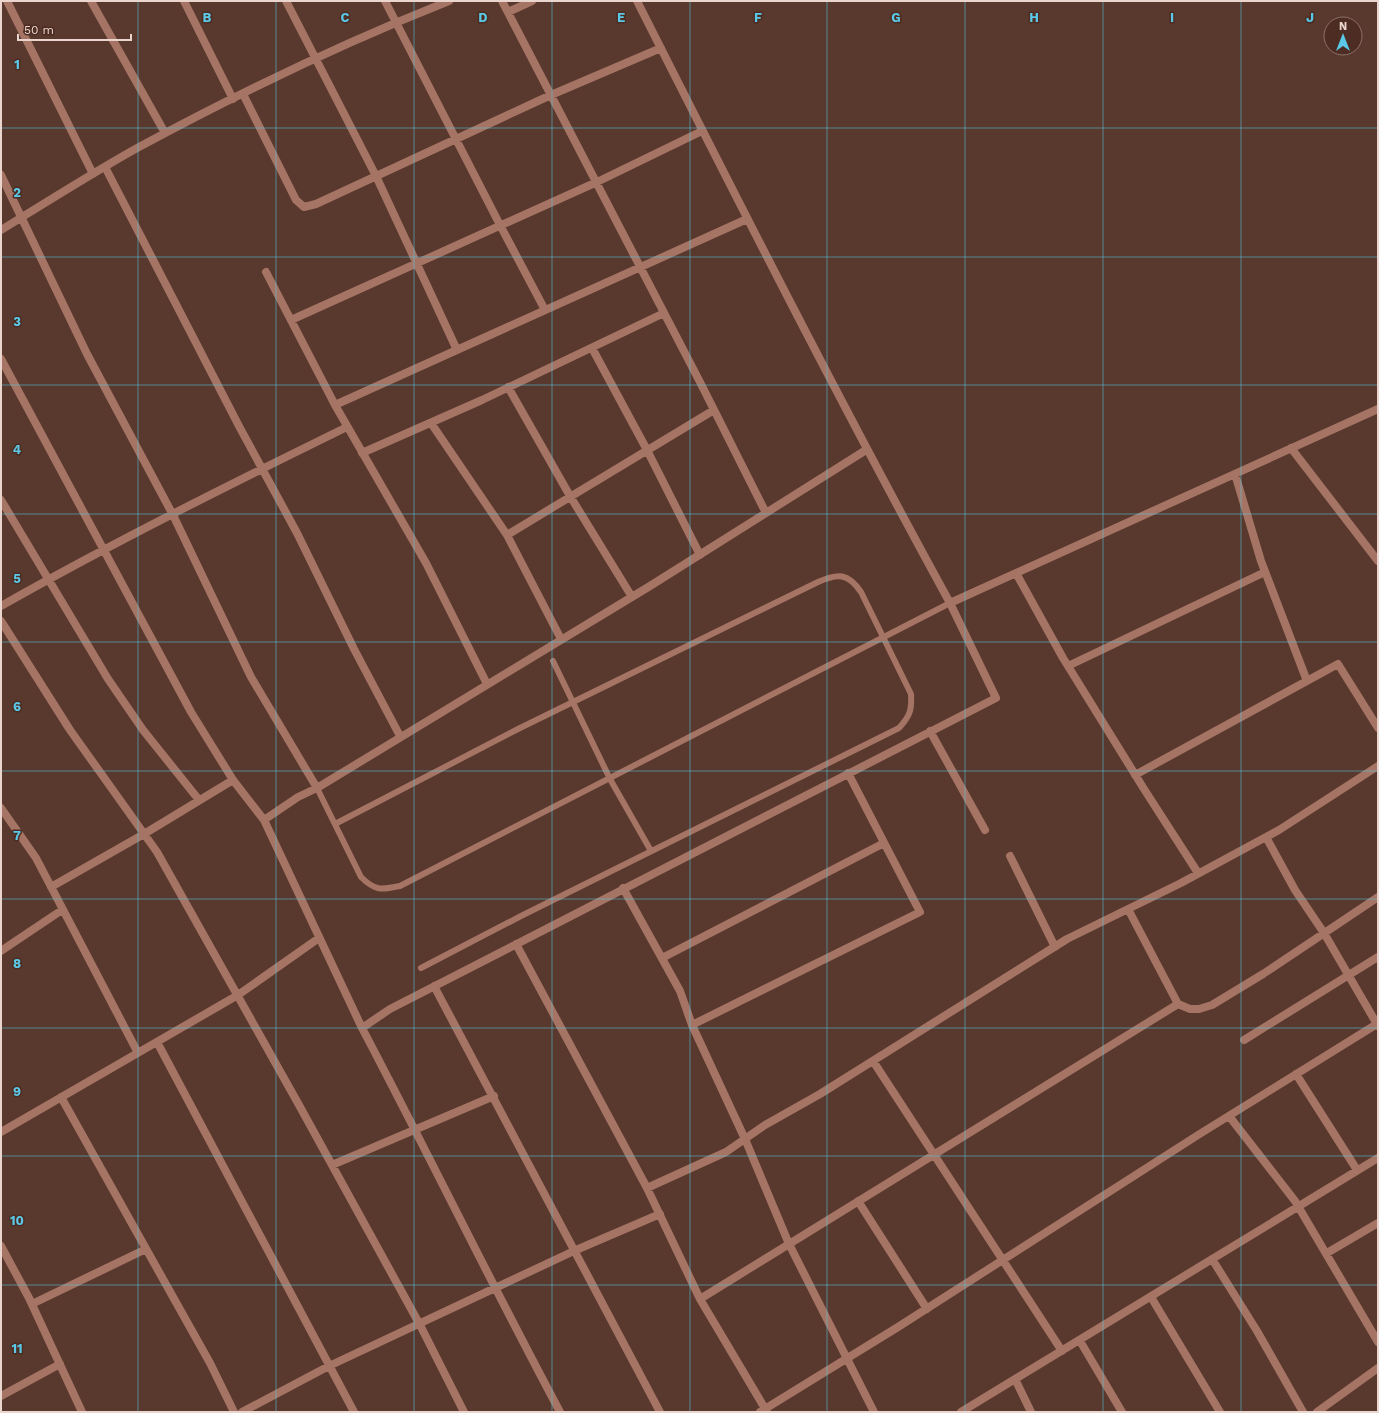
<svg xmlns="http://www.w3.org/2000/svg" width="1379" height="1413" font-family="'Work Sans',sans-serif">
	<rect width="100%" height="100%" fill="#59382d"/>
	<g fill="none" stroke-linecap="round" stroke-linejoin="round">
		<!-- service -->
		<path stroke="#a57464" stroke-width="6" d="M 553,661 L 610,779 L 651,851
			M 317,788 L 361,877 C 375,891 381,890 400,886 L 950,603
			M 335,824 L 520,728 L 818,582 C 838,573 848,573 861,592 L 911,694 C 912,710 910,716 899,728 L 521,916 L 421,968"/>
		<!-- minor -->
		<path stroke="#a57464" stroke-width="8" d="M 7,1 L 93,174
			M 91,1 L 165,133
			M 184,1 L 233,99
			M 286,1 L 376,176 L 457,350
			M 385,1 L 500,225 L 545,310
			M 502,1 L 701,384 L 766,513
			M 637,1 C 739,203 841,404 950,603 L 1378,409
			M 508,12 L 532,1
			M 243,94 L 296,200 L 304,207 L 316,204 L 551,95 L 661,48
			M 105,167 L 240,428 L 297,533 L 354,649 L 400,736
			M 1,175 L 87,354 L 173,515 L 251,677 L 317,788
			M 1,230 C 47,202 92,173 139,147 C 239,93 343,43 449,1
			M 266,272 L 335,405 L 426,563 L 487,684
			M 291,320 L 597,182 L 702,131
			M 592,348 L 647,450 L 700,555
			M 1,359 L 191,712 L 233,780 L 264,820
			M 508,387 L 570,496 L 632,597
			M 335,405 L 747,219
			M 431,423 L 507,535 L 561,639
			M 1291,448 L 1378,561
			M 866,450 L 650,586 L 317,788 L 298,797 L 264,820 L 362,1028 L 390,1009 L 996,698 L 950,603
			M 362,453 L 482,400 L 664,313
			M 1235,474 L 1261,561 L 1307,681
			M 1,500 L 108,679 L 143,730 L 199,800
			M 507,535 L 714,410
			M 1016,573 L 1063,658 L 1144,789 L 1198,873
			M 1,606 C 114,542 231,484 347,427
			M 1,621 L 70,730 L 157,852 L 299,1105 L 420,1325 L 464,1412
			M 1068,666 L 1265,572
			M 930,731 L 985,830
			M 1135,775 L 1338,664 L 1378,728
			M 1,808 L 36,858 L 138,1053
			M 1266,837 L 1295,890 L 1324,933 L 1378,1026
			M 1010,856 L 1055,947
			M 51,887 L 144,834 L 233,780
			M 623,888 L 680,991 L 692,1025 L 745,1139 L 789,1244 L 874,1412
			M 516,944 L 647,1188 L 700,1299 L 767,1412
			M 1,951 L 62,910
			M 662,958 L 884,843
			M 434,986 L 660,1412
			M 1178,1004 L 1190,1009 L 1199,1009 L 1212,1005 L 1263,974 L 1378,897
			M 692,1025 L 920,912 L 848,773
			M 362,1028 C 429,1155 492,1285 560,1412
			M 1244,1040 L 1378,957
			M 157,1042 L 354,1412
			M 873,1061 L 1062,1351
			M 1296,1074 L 1357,1170
			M 61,1097 L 210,1363 L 234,1412
			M 1229,1116 L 1295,1201 L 1378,1342
			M 1,1132 L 238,995 L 319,938
			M 332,1165 L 494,1096
			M 647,1188 L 726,1152 L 765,1125 L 820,1094 L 1067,939 L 1181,883 L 1279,830 L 1378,766
			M 858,1201 L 927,1309
			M 1,1246 L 29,1298 L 82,1412
			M 1327,1253 L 1378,1223
			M 1212,1259 L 1257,1331 L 1303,1412
			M 1151,1297 L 1220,1412
			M 700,1299 L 1178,1004 L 1128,909
			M 32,1304 L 146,1249
			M 1080,1341 L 1122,1412
			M 1015,1379 L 1031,1412
			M 1,1396 L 60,1364
			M 242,1412 L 329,1366 L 576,1250 L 660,1214
			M 760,1412 L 898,1327 L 1198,1135 L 1377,1024
			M 961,1412 L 1378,1158
			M 1317,1412 L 1378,1368"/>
	</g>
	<!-- grid -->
	<path fill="none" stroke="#5ac8e6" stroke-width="1" stroke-opacity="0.55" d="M 138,1 L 138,1412M 276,1 L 276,1412M 414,1 L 414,1412M 552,1 L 552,1412M 690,1 L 690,1412M 827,1 L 827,1412M 965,1 L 965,1412M 1103,1 L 1103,1412M 1241,1 L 1241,1412M 1,128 L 1378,128M 1,257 L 1378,257M 1,385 L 1378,385M 1,514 L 1378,514M 1,642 L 1378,642M 1,771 L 1378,771M 1,899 L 1378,899M 1,1028 L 1378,1028M 1,1156 L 1378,1156M 1,1285 L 1378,1285"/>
	<g font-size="13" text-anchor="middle" font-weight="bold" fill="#5ac8e6" stroke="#4d2d23" stroke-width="3" stroke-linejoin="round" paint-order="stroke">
		<text x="207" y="22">B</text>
		<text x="345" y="22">C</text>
		<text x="483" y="22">D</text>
		<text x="621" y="22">E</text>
		<text x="758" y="22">F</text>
		<text x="896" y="22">G</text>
		<text x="1034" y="22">H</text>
		<text x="1172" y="22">I</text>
		<text x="1310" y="22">J</text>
		<text x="17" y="69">1</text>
		<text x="17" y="197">2</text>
		<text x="17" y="326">3</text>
		<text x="17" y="454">4</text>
		<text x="17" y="583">5</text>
		<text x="17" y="711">6</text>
		<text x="17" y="840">7</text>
		<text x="17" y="968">8</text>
		<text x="17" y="1096">9</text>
		<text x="17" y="1225">10</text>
		<text x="17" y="1353">11</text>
	</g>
	<!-- border -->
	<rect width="1379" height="1413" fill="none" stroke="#ebd6cf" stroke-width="4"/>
	<!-- north arrow -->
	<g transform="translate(1343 36)"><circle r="19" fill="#4d2d23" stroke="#8c7168"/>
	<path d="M0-3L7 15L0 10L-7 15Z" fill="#5ac8e6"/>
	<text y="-6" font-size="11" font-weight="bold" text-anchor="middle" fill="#ebd6cf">N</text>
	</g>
	<!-- scale -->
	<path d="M18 34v6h113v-6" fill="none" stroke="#ebd6cf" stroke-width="2"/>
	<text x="24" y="34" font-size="12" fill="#ebd6cf" stroke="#4d2d23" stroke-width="3" paint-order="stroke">50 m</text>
</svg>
